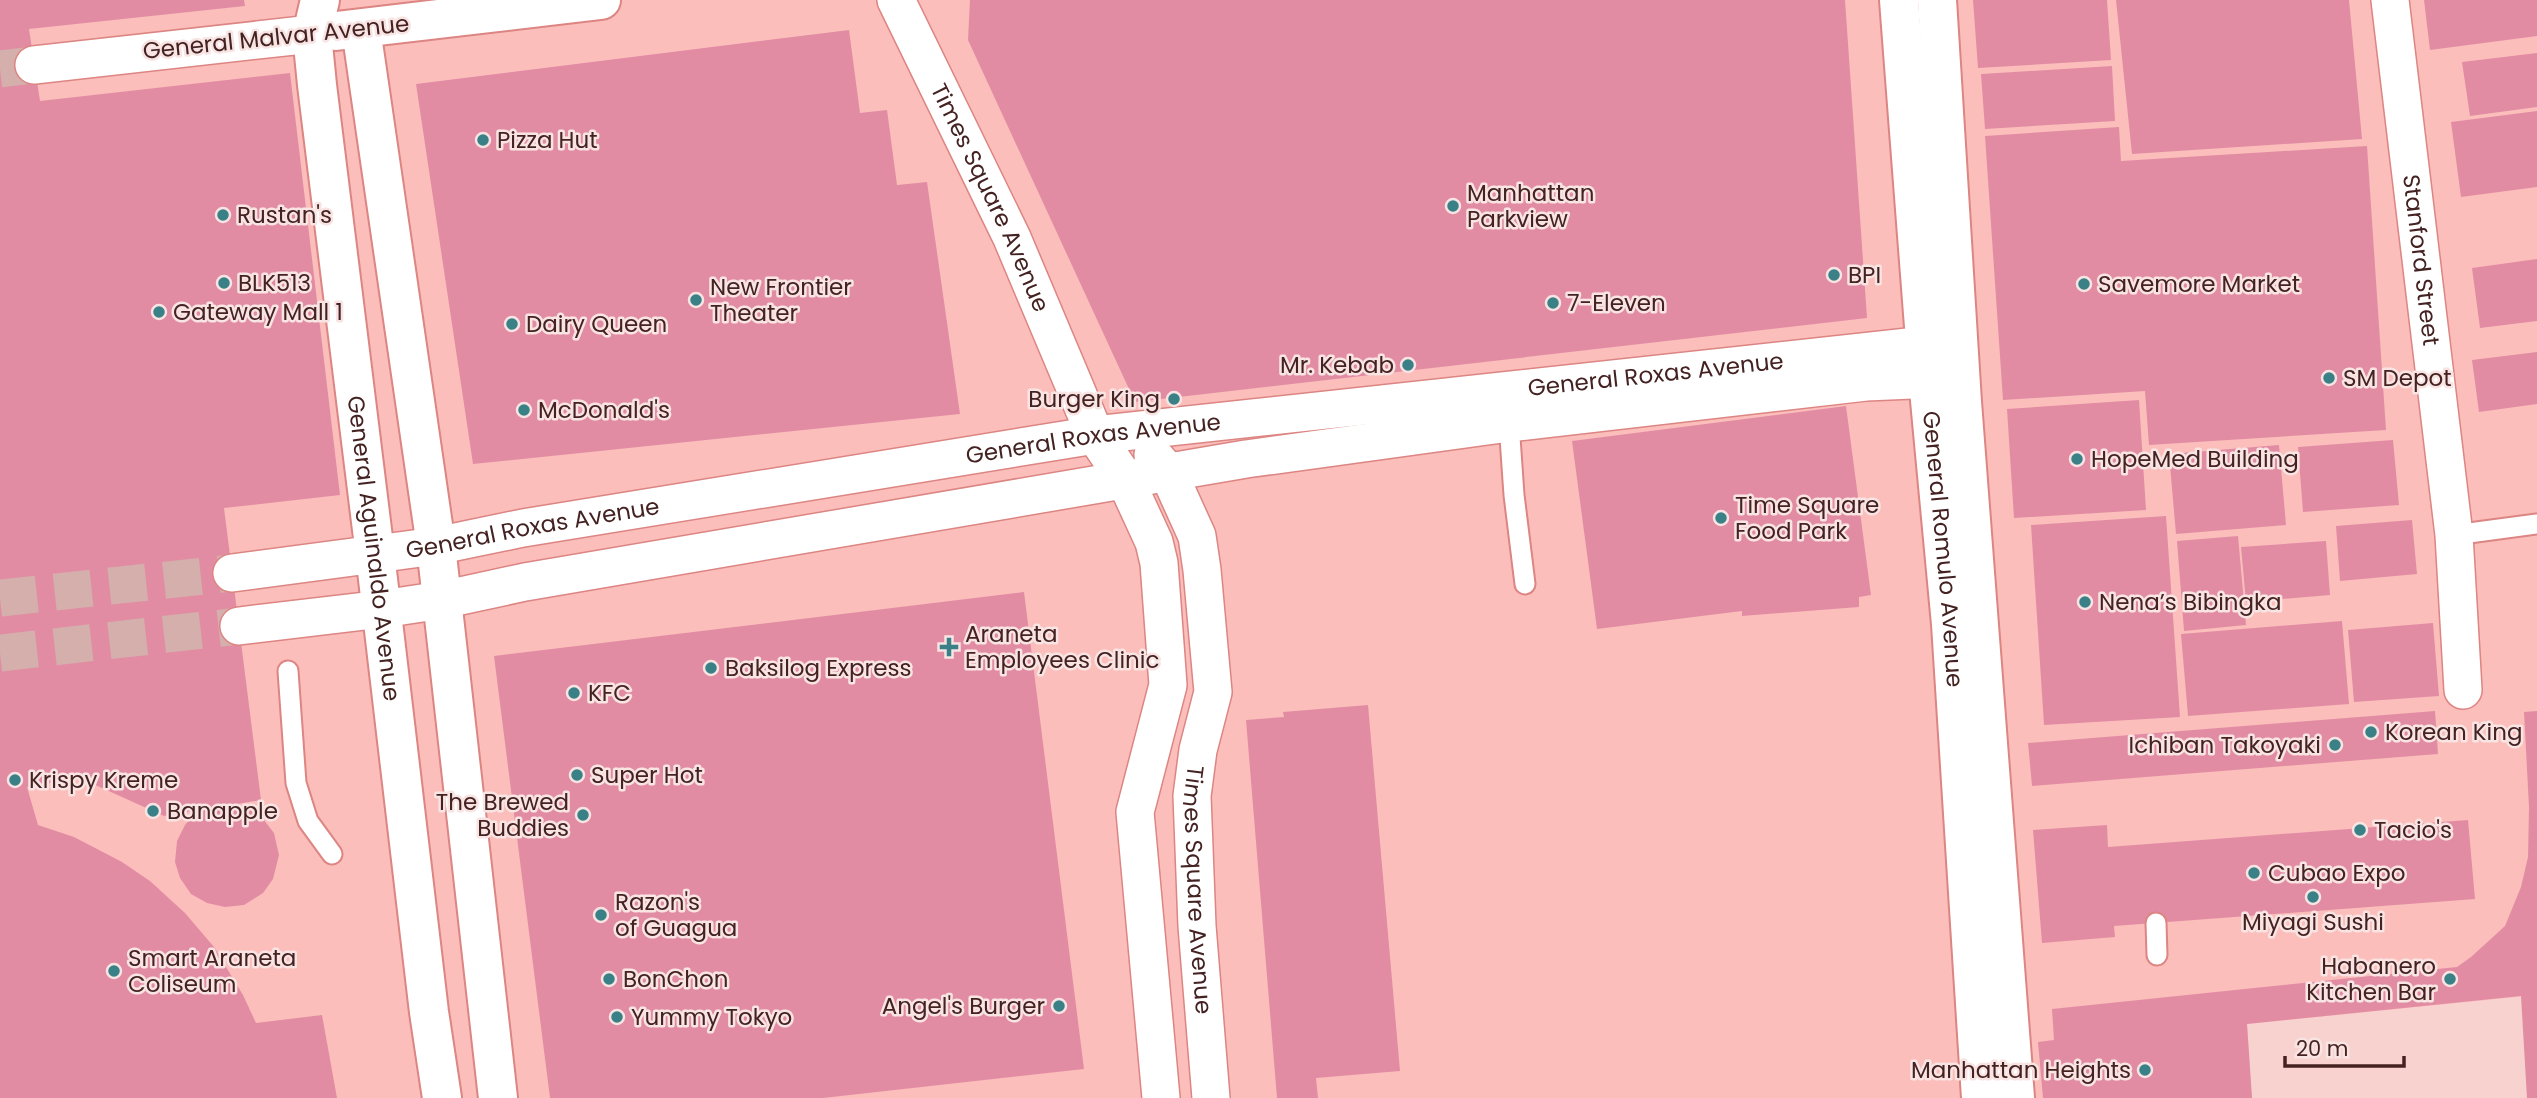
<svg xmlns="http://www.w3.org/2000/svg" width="2537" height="1098" font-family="Poppins,sans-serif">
	<rect width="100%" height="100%" fill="#f8d2cf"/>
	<!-- built -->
	<path fill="#fbbebb" d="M 0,0 L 2537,0 L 2537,995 L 2247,1024 L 2252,1098 L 0,1098 Z"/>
	<!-- building -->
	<path fill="#e28ca4" d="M 0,0 L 244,0 L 245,6 L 29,29 L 40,101 L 290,73 L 340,495 L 224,508 L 261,800 L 237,804 L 260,815 L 274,833 L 279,855 L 273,879 L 263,893 L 244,905 L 225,907 L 207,903 L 191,894 L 180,878 L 175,862 L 177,841 L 185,825 L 197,810 L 164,816 L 80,778 L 27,787 L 38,825 L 74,837 L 122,862 L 150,881 L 185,913 L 214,947 L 243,995 L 256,1023 L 322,1015 L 337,1098 L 0,1098 Z
		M 970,0 L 1845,0 L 1867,318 L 1135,402 L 968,40 Z
		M 1973,0 L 2107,0 L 2111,60 L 1978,68 Z
		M 2116,0 L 2349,0 L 2362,139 L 2132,154 Z
		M 2424,0 L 2537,0 L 2537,36 L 2430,50 Z
		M 849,30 L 860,113 L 887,110 L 897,185 L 927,182 L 960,414 L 473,464 L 416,84 Z
		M 2537,53 L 2537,107 L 2470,116 L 2462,62 Z
		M 2112,66 L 2115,121 L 1985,129 L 1981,74 Z
		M 2537,111 L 2537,187 L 2461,197 L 2451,122 Z
		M 2119,127 L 2121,161 L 2367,146 L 2386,430 L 2149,445 L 2145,391 L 2003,400 L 1985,136 Z
		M 2537,259 L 2537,321 L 2480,328 L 2472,268 Z
		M 2537,352 L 2537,404 L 2479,412 L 2472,360 Z
		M 2139,400 L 2146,510 L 2014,518 L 2007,409 Z
		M 1846,406 L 1871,595 L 1859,597 L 1859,607 L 1742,616 L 1742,611 L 1597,629 L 1572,441 Z
		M 2393,440 L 2399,505 L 2303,512 L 2298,447 Z
		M 2279,445 L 2286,525 L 2176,534 L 2169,454 Z
		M 2166,516 L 2180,717 L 2044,725 L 2031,525 Z
		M 2412,520 L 2417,574 L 2340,581 L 2336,526 Z
		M 2238,536 L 2246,625 L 2184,631 L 2177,541 Z
		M 2326,541 L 2330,595 L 2246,602 L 2241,547 Z
		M 1024,592 L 1084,1069 L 823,1098 L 550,1098 L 494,656 Z
		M 2342,621 L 2349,704 L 2188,716 L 2181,634 Z
		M 2433,623 L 2439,696 L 2354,702 L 2348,630 Z
		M 1368,705 L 1400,1071 L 1316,1078 L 1318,1098 L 1277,1098 L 1246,720 L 1284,717 L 1283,712 Z
		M 2435,711 L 2438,754 L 2032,786 L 2028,743 Z
		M 2537,711 L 2537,1098 L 2527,1098 L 2521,996 L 2247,1024 L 2252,1098 L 2043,1098 L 2038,1042 L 2054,1040 L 2052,1009 L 2457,967 L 2471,957 L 2505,926 L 2521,887 L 2528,857 L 2529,807 L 2524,712 Z
		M 2468,820 L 2475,899 L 2114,926 L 2115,937 L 2042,943 L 2033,830 L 2107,825 L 2108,847 Z"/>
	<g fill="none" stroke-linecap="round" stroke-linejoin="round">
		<!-- minor-tunnel -->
		<path stroke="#d4afac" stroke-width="37" stroke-dasharray="37 18" stroke-linecap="butt" d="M 0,69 L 34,65
			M 0,598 L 232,573
			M 0,653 L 239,626"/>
		<defs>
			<path id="service" d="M 1509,423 L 1514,495 L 1525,584
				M 2454,535 L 2537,524
				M 288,671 L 296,783 L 308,821 L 332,854
				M 2156,923 L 2157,955"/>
			<g id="minor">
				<path id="s1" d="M 896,0 L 1012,238 L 1095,435 L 1125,479 L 1154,542 L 1159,563 L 1168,685 L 1135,812 L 1161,1098"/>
				<path id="s2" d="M 2390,0 L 2454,535 L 2463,690"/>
				<path d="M 34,65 L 312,34"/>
				<path id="s3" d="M 1153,455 L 1168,472 L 1197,536 L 1202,570 L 1213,692 L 1198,750 L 1192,796 L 1197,926 L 1211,1098"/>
				<path id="s4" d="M 232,573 L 436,546 L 523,528 L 1095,435 L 1954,342"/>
				<path d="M 239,626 L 382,609 L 442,600 L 525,582 L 1246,459 L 1509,423 L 1866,382 L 1959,378"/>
			</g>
			<g id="tertiary">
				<path id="s5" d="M 320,0 L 312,34 L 317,85 L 375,554 L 429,1012 L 442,1098"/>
				<path id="s6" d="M 1899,0 L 1928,379 L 1951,624 L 1981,1098"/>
				<path d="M 1937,0 L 1962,402 L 2015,1098"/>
				<path d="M 361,29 L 436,546 L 498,1098"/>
				<path d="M 336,31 L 601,0"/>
			</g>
		</defs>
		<!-- service casing -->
		<use href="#service" stroke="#dc8582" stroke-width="23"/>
		<!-- minor casing -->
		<use href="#minor" stroke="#dc8582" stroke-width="40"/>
		<!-- tertiary casing -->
		<use href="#tertiary" stroke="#dc8582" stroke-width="42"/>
		<!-- service -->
		<use href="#service" stroke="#fff" stroke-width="19"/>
		<!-- minor -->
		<use href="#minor" stroke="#fff" stroke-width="37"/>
		<!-- tertiary -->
		<use href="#tertiary" stroke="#fff" stroke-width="38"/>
	</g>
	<!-- markers -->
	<g fill="#398187" stroke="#f8e4e3" stroke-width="2.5">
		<circle cx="483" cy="140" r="7"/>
		<circle cx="1453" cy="206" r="7"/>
		<circle cx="223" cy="215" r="7"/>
		<circle cx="1834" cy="275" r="7"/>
		<circle cx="224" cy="283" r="7"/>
		<circle cx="2084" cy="284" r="7"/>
		<circle cx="696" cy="300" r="7"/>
		<circle cx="1553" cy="303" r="7"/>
		<circle cx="159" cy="312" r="7"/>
		<circle cx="512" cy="324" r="7"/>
		<circle cx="1408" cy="365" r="7"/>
		<circle cx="2329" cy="378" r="7"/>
		<circle cx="1174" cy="399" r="7"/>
		<circle cx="524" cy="410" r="7"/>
		<circle cx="2077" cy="459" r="7"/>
		<circle cx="1721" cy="518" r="7"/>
		<circle cx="2085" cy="602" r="7"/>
		<path d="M945.5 636.5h7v7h7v7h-7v7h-7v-7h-7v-7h7z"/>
		<circle cx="711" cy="668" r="7"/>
		<circle cx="574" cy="693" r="7"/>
		<circle cx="2371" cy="732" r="7"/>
		<circle cx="2335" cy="745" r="7"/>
		<circle cx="577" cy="775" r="7"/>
		<circle cx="15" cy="780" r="7"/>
		<circle cx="153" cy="811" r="7"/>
		<circle cx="583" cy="815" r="7"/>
		<circle cx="2360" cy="830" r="7"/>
		<circle cx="2254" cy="873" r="7"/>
		<circle cx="2313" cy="897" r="7"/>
		<circle cx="601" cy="915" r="7"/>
		<circle cx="114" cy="971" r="7"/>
		<circle cx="609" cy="979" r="7"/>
		<circle cx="2450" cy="979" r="7"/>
		<circle cx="1059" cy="1006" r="7"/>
		<circle cx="617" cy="1017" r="7"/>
		<circle cx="2145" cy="1070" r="7"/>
	</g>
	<g text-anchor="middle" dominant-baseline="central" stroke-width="5" stroke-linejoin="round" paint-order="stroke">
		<!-- street labels -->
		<g font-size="23" fill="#452222" stroke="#f8e4e3">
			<text transform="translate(276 37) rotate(-6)">General Malvar Avenue</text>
			<text stroke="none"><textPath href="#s1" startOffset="219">Times Square Avenue</textPath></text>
			<text stroke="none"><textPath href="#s2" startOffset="262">Stanford Street</textPath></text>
			<text stroke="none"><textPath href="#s4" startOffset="1438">General Roxas Avenue</textPath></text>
			<text stroke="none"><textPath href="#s4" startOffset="872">General Roxas Avenue</textPath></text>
			<text stroke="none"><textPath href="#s4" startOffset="304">General Roxas Avenue</textPath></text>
			<text stroke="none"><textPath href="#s5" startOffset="553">General Aguinaldo Avenue</textPath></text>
			<text stroke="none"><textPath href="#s6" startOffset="551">General Romulo Avenue</textPath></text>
			<text stroke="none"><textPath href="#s3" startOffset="450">Times Square Avenue</textPath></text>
		</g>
		<!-- poi labels -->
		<g font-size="23" fill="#452222" stroke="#f8e4e3" text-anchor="start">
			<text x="497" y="140">Pizza Hut</text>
			<text x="1467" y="193">Manhattan<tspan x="1467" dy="26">Parkview</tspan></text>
			<text x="237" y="215">Rustan's</text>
			<text x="1848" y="275">BPI</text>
			<text x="238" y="283">BLK513</text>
			<text x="2098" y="284">Savemore Market</text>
			<text x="710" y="287">New Frontier<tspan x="710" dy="26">Theater</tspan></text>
			<text x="1567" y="303">7-Eleven</text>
			<text x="173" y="312">Gateway Mall 1</text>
			<text x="526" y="324">Dairy Queen</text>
			<text x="1394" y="365" text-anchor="end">Mr. Kebab</text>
			<text x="2343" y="378">SM Depot</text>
			<text x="1160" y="399" text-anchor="end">Burger King</text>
			<text x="538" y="410">McDonald's</text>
			<text x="2091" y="459">HopeMed Building</text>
			<text x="1735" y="505">Time Square<tspan x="1735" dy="26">Food Park</tspan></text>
			<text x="2099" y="602">Nena’s Bibingka</text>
			<text x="965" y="634">Araneta<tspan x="965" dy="26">Employees Clinic</tspan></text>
			<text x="725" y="668">Baksilog Express</text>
			<text x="588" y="693">KFC</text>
			<text x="2385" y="732">Korean King</text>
			<text x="2321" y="745" text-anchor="end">Ichiban Takoyaki</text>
			<text x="591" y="775">Super Hot</text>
			<text x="29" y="780">Krispy Kreme</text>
			<text x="569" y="802" text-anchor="end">The Brewed<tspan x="569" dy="26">Buddies</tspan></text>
			<text x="167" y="811">Banapple</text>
			<text x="2374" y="830">Tacio's</text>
			<text x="2268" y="873">Cubao Expo</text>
			<text x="615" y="902">Razon's<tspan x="615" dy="26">of Guagua</tspan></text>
			<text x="2313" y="922" text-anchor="middle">Miyagi Sushi</text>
			<text x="128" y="958">Smart Araneta<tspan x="128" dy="26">Coliseum</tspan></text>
			<text x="2436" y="966" text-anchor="end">Habanero<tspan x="2436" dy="26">Kitchen Bar</tspan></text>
			<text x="623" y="979">BonChon</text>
			<text x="1045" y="1006" text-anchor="end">Angel's Burger</text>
			<text x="631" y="1017">Yummy Tokyo</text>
			<text x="2131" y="1070" text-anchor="end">Manhattan Heights</text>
		</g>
	</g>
	<!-- scale -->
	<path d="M2285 1056v10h119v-10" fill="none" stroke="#452222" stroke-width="3.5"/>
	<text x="2296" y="1056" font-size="21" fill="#452222" stroke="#f8e4e3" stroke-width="5" paint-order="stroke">20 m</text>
</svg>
